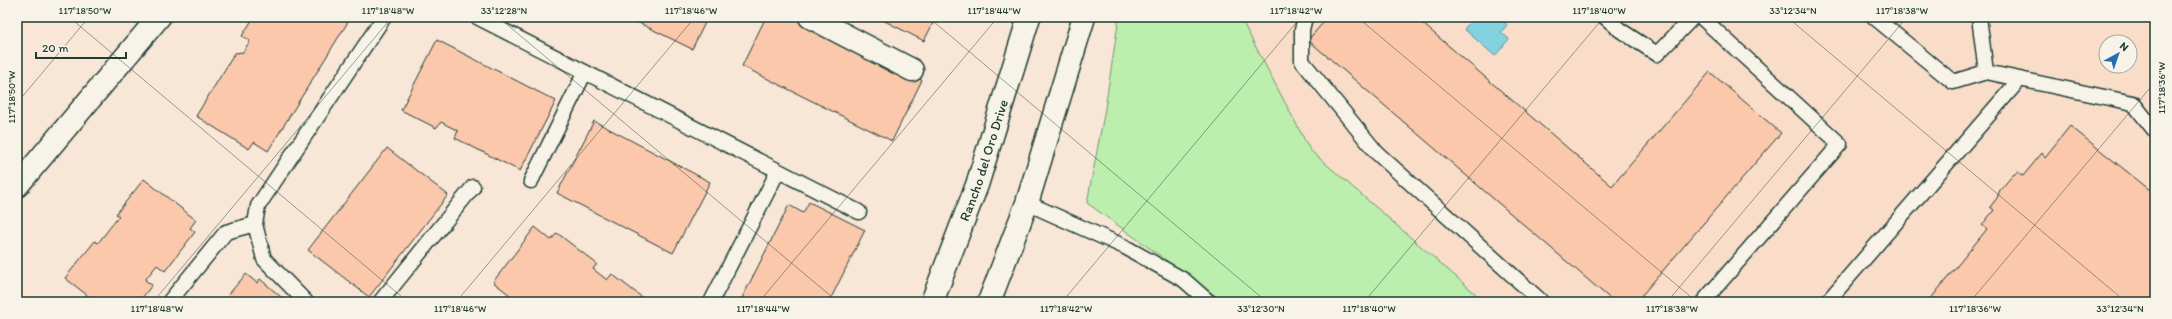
<svg xmlns="http://www.w3.org/2000/svg" width="2172" height="319" font-family="Itim,sans-serif">
	<rect width="100%" height="100%" fill="#f8e6d6"/>
	<filter id="ink" filterUnits="userSpaceOnUse"><feTurbulence type="fractalNoise" baseFrequency=".025" numOctaves="2"/><feDisplacementMap in="SourceGraphic" scale="8" xChannelSelector="R" yChannelSelector="G"/><feConvolveMatrix kernelMatrix="1 2 1 2 8 2 1 2 1" color-interpolation-filters="sRGB"/></filter>
	<g filter="url(#ink)">
		<!-- built -->
		<path fill="#f9ddc9" fill-rule="evenodd" d="M 1240,17 L 2155,17 L 2155,302 L 1485,302 L 1310,150 ZM 2106,42 L 2130,42 L 2130,66 L 2106,66 Z"/>
		<!-- green -->
		<path fill="#bceeae" stroke="#6e9671" d="M 1119,17 L 1240,17 L 1310,150 L 1485,302 L 1224,302 L 1087,203 L 1105,109 Z"/>
		<!-- water -->
		<path fill="#83d2df" stroke="#5b969b" d="M 1466,17 L 1502,17 L 1507,25 L 1501,32 L 1509,39 L 1495,56 L 1464,29 L 1471,21 Z"/>
		<!-- building -->
		<path fill="#fbc8ac" stroke="#1f3d34" d="M 254,17 L 351,17 L 268,151 L 254,142 L 249,149 L 196,116 L 235,53 L 243,52 L 250,41 L 242,36 Z
			M 627,17 L 708,17 L 692,49 Z
			M 766,17 L 798,17 L 922,80 L 892,141 L 742,66 Z
			M 877,17 L 936,17 L 924,41 Z
			M 1328,17 L 1415,17 L 1612,186 L 1710,72 L 1781,133 L 1636,302 L 1614,302 L 1308,40 Z
			M 437,40 L 556,101 L 520,171 L 455,138 L 458,131 L 441,122 L 436,128 L 401,110 Z
			M 594,121 L 710,182 L 673,253 L 557,193 Z
			M 2070,126 L 2155,194 L 2155,299 L 2153,302 L 1939,302 L 1932,297 L 1987,229 L 1982,225 L 1994,210 L 1990,207 L 1997,198 L 2000,190 L 2013,175 L 2018,172 L 2023,176 L 2042,153 L 2045,157 Z
			M 387,148 L 448,195 L 369,297 L 308,250 Z
			M 144,179 L 196,220 L 190,228 L 195,232 L 165,271 L 157,265 L 145,280 L 152,285 L 139,302 L 96,302 L 65,278 L 95,241 L 98,243 L 119,216 L 116,214 Z
			M 809,202 L 865,230 L 829,302 L 740,302 L 789,205 L 803,213 Z
			M 535,227 L 551,240 L 557,233 L 597,264 L 593,269 L 607,280 L 612,274 L 648,302 L 519,302 L 493,282 Z
			M 246,274 L 257,283 L 260,279 L 287,302 L 222,302 Z"/>
		<g fill="none" stroke-linecap="round" stroke-linejoin="round">
			<defs>
				<path id="service" d="M 477,17 L 859,212
					M 1305,17 L 1302,30 L 1302,61 L 1377,153 L 1542,302
					M 1605,17 L 1620,30 L 1657,54 L 1693,17
					M 1701,17 L 1840,144 L 1703,302
					M 1874,17 L 1953,82 L 1986,72 L 2133,103 L 2155,131
					M 1979,17 L 1986,72
					M 531,181 L 585,72
					M 1027,203 L 1125,247 L 1184,280 L 1209,302
					M 169,302 L 226,232 L 255,224
					M 306,302 L 264,259 L 255,224 L 258,206 L 384,17
					M 380,302 L 473,187
					M 711,302 L 778,171
					M 1827,302 L 2020,79"/>
				<path id="minor" d="M 810,17 L 912,70"/>
				<path id="tertiary" d="M 17,186 L 159,17"/>
				<g id="secondary">
					<path id="s1" d="M 932,302 L 977,185 L 1029,17"/>
					<path d="M 989,302 L 1027,203 L 1084,17"/>
				</g>
			</defs>
			<!-- service casing -->
			<use href="#service" stroke="#1f3d34" stroke-width="17"/>
			<!-- minor casing -->
			<use href="#minor" stroke="#1f3d34" stroke-width="25"/>
			<!-- tertiary casing -->
			<use href="#tertiary" stroke="#1f3d34" stroke-width="25"/>
			<!-- secondary casing -->
			<use href="#secondary" stroke="#1f3d34" stroke-width="25"/>
			<!-- service -->
			<use href="#service" stroke="#f7f3e8" stroke-width="14"/>
			<!-- minor -->
			<use href="#minor" stroke="#f7f3e8" stroke-width="22"/>
			<!-- tertiary -->
			<use href="#tertiary" stroke="#f7f3e8" stroke-width="22"/>
			<!-- secondary -->
			<use href="#secondary" stroke="#f7f3e8" stroke-width="22"/>
		</g>
	</g>
	<!-- ticks -->
	<path fill="none" stroke="#1f3d34" stroke-width="1" stroke-opacity="0.45" d="M 69,17 L 408,302M 498,17 L 838,302M 928,17 L 1267,302M 1357,17 L 1697,302M 1787,17 L 2126,302M 17,103 L 89,17M 153,302 L 392,17M 456,302 L 695,17M 759,302 L 998,17M 1062,302 L 1301,17M 1364,302 L 1604,17M 1667,302 L 1907,17M 1970,302 L 2155,82"/>
	<g text-anchor="middle" dominant-baseline="central" stroke-width="3" stroke-linejoin="round" paint-order="stroke">
		<!-- street labels -->
		<g font-size="14" fill="#1f3d34" stroke="#f7f3e8">
			<text stroke="none"><textPath href="#s1" startOffset="151">Rancho del Oro Drive</textPath></text>
		</g>
	</g>
	<!-- margin -->
	<rect width="2172" height="319" fill="none" stroke="#f7f3e8" stroke-width="44"/>
	<!-- north arrow -->
	<g transform="translate(2118 54) rotate(40)"><circle r="19" fill="#f7f3e8" stroke="#a1aaa0"/>
	<path d="M0-3L7 15L0 10L-7 15Z" fill="#1f6fb2"/>
	<text y="-6" font-size="11" font-weight="bold" text-anchor="middle" fill="#1f3d34">N</text>
	</g>
	<!-- scale -->
	<path d="M36 52v6h90v-6" fill="none" stroke="#1f3d34" stroke-width="2"/>
	<text x="42" y="52" font-size="12" fill="#1f3d34" stroke="#f7f3e8" stroke-width="3" paint-order="stroke">20 m</text>
	<rect x="22" y="22" width="2128" height="275" fill="none" stroke="#1f3d34" stroke-width="1.5"/>
	<g font-size="10" text-anchor="middle" fill="#1f3d34">
		<text x="85" y="14">117°18'50"W</text>
		<text x="388" y="14">117°18'48"W</text>
		<text x="504" y="14">33°12'28"N</text>
		<text x="691" y="14">117°18'46"W</text>
		<text x="994" y="14">117°18'44"W</text>
		<text x="1296" y="14">117°18'42"W</text>
		<text x="1599" y="14">117°18'40"W</text>
		<text x="1793" y="14">33°12'34"N</text>
		<text x="1902" y="14">117°18'38"W</text>
		<text transform="translate(2161 88) rotate(-90)" y="4">117°18'36"W</text>
		<text transform="translate(11 97) rotate(-90)" y="4">117°18'50"W</text>
		<text x="157" y="312">117°18'48"W</text>
		<text x="460" y="312">117°18'46"W</text>
		<text x="763" y="312">117°18'44"W</text>
		<text x="1066" y="312">117°18'42"W</text>
		<text x="1261" y="312">33°12'30"N</text>
		<text x="1369" y="312">117°18'40"W</text>
		<text x="1672" y="312">117°18'38"W</text>
		<text x="1975" y="312">117°18'36"W</text>
		<text x="2120" y="312">33°12'34"N</text>
	</g>
</svg>
